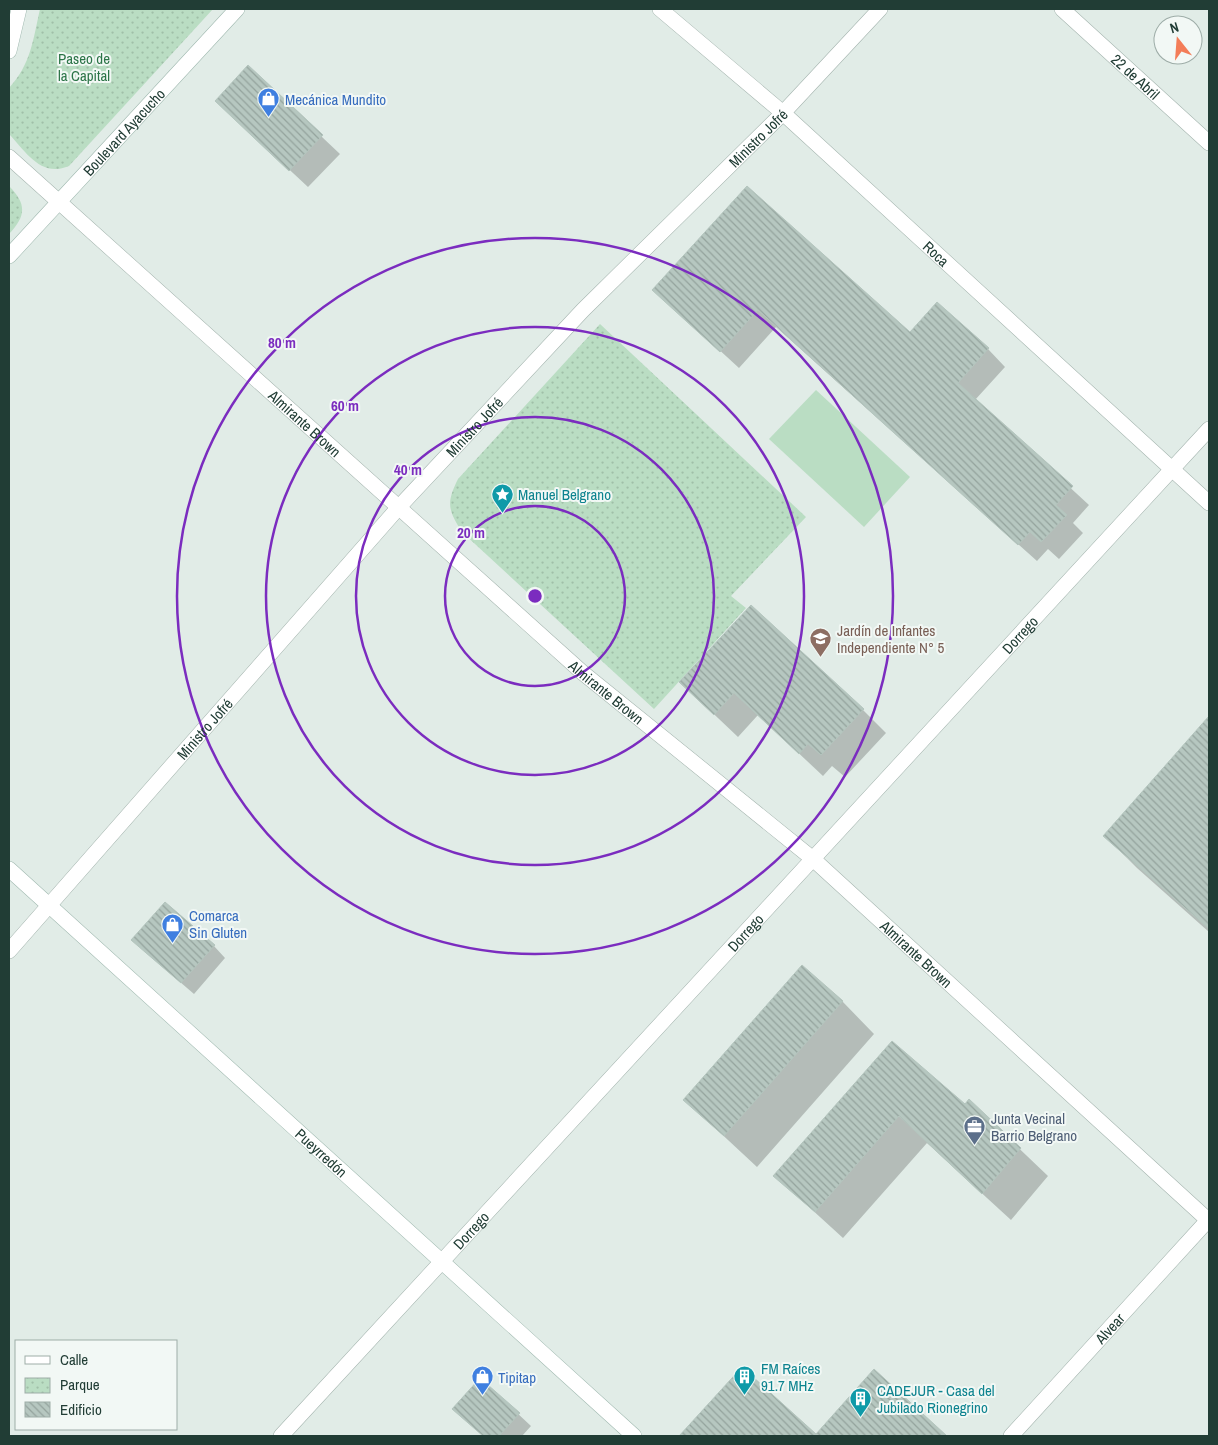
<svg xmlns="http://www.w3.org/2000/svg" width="1218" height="1445" font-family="'Archivo Narrow',sans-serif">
	<defs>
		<pattern id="park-dots" width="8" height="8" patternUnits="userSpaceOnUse" patternTransform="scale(1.25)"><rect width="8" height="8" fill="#baddc3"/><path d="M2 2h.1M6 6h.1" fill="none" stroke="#a0bfa8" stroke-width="1.8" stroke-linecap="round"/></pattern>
		<pattern id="building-back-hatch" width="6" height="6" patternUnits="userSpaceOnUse" patternTransform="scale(1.25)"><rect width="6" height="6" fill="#b6c7c0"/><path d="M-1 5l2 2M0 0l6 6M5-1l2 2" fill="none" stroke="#94a39d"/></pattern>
	</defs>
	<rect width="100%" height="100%" fill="#e1ece7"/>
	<!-- grass -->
	<path fill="#baddc3" d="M 816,390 L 910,477 L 864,527 L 769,439 Z"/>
	<!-- park -->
	<path fill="url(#park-dots)" d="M 40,9 L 213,9 L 69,166 C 41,178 26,152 9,134 L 9,88 C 31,64 33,40 40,9 Z
		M 9,186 C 27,204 26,216 9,234 Z
		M 600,324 L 806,517 L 731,596 L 746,608 L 654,709 L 462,532 C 448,510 446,503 458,479 Z"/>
	<!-- shadow -->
	<path fill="#0003" d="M 248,67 L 340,154 L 308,187 L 234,118 Z
		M 654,290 L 988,349 L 1005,367 L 975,400 L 1089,505 L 1073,523 L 1083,533 L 1059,559 L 1048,549 L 1037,561 L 776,327 L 739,368 Z
		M 680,682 L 863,710 L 886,733 L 845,777 L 832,766 L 823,776 L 758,715 L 738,737 Z
		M 1209,718 L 1209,932 L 1137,868 L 1105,836 Z
		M 214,946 L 225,958 L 194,994 L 144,951 Z
		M 842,1001 L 874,1034 L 757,1167 L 685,1100 Z
		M 892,1043 L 965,1106 L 969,1101 L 1048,1176 L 1011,1220 L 927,1143 L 843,1238 L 775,1176 Z
		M 874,1371 L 945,1436 L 692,1436 L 686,1430 L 816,1436 Z
		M 481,1379 L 531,1426 L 522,1436 L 483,1436 L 466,1420 Z"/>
	<!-- building -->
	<path fill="url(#building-back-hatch)" stroke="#b4c5be" d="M 248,65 L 323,135 L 289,171 L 215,101 Z
		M 747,186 L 910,332 L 937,302 L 989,348 L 958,383 L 1073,486 L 1056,505 L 1067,515 L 1041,542 L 1030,532 L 1018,545 L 758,310 L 720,352 L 652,290 Z
		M 751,605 L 864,709 L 821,755 L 808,744 L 799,754 L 734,693 L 714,715 L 679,682 Z
		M 1209,716 L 1209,929 L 1103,836 Z
		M 165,902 L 215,945 L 181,983 L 131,940 Z
		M 802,965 L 843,1001 L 724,1136 L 683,1100 Z
		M 892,1041 L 965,1104 L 969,1099 L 1021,1148 L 982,1194 L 899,1116 L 815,1212 L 773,1176 Z
		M 742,1367 L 816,1434 L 874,1369 L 947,1436 L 679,1436 Z
		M 480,1378 L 520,1413 L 499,1436 L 483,1436 L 452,1409 Z"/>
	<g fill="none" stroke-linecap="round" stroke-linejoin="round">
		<defs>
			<g id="street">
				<path id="s1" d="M 660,9 L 783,113 L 1209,503"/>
				<path id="s2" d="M 1062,9 L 1209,143"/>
				<path id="s3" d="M 9,157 L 583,673 L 813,859 L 1209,1221"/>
				<path id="s4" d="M 9,951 L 399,507 L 583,310 L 783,113 L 880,9"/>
				<path id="s5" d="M 281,1436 L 1209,429"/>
				<path id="s6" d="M 1011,1436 L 1209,1219"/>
			</g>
			<g id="secondary">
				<path d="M 9,51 L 19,9"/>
				<path id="s7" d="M 9,256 L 237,9"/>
				<path id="s8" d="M 9,869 L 634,1436"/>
			</g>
		</defs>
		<!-- street casing -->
		<use href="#street" stroke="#a4b4ae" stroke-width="16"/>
		<!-- secondary casing -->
		<use href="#secondary" stroke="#9fb8af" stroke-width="16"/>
		<!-- street -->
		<use href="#street" stroke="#fff" stroke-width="15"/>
		<!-- secondary -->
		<use href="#secondary" stroke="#fff" stroke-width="15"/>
	</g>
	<!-- distance rings -->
	<g fill="none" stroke="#7b2cbf" stroke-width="2.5">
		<circle cx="535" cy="596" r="90"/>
		<circle cx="535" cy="596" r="179"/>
		<circle cx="535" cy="596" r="269"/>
		<circle cx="535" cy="596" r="358"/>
	</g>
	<!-- icons -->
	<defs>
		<symbol id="shop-pin" viewBox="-11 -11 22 30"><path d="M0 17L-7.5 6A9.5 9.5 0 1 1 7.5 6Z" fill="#3f7fe0" stroke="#f2f8f5"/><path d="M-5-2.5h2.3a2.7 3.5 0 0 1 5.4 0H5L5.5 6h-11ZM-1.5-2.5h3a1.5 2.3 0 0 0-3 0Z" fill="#fff"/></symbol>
		<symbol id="sight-pin" viewBox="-11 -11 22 30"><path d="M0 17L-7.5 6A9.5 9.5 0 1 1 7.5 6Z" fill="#0f9aa8" stroke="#f2f8f5"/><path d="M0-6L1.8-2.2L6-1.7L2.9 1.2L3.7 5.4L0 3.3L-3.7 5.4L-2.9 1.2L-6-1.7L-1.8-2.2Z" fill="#fff"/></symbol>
		<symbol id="school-pin" viewBox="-11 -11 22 30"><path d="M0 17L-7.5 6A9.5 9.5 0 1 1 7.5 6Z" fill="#8d6e63" stroke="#f2f8f5"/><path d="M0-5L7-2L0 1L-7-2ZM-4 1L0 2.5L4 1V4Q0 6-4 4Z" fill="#fff"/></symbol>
		<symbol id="office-pin" viewBox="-11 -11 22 30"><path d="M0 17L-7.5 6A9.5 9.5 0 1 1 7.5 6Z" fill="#5c6f8a" stroke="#f2f8f5"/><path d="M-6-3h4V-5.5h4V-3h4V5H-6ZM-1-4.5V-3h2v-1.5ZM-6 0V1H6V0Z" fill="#fff"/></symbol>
		<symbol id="building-pin" viewBox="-11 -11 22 30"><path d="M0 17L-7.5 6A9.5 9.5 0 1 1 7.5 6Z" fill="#0f9aa8" stroke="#f2f8f5"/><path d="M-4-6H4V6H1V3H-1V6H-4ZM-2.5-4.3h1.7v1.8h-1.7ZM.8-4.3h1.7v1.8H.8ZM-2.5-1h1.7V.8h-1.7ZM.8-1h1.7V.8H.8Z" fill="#fff"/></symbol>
	</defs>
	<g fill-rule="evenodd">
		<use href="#shop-pin" x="256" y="86" width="25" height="34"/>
		<use href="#sight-pin" x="490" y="482" width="25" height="34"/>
		<use href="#school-pin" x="808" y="626" width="25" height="34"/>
		<use href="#shop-pin" x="160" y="912" width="25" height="34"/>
		<use href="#office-pin" x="962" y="1114" width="25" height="34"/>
		<use href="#shop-pin" x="470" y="1364" width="25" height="34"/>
		<use href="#building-pin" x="732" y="1364" width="25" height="34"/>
		<use href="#building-pin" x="848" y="1386" width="25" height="34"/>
	</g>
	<g text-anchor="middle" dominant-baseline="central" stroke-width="4" stroke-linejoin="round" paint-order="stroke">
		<!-- park labels -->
		<g font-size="15" fill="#2b7447" stroke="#f2f8f5">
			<text x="84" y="58">Paseo de<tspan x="84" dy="17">la Capital</tspan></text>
		</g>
		<!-- street labels -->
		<g font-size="15" fill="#213d35" stroke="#f2f8f5">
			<text stroke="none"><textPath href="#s2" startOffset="100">22 de Abril</textPath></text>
			<text stroke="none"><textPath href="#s7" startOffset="169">Boulevard Ayacucho</textPath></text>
			<text stroke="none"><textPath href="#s4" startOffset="1106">Ministro Jofré</textPath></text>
			<text stroke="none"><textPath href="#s1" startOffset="369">Roca</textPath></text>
			<text stroke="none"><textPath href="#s3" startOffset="398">Almirante Brown</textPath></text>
			<text stroke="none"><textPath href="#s4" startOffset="701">Ministro Jofré</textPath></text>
			<text stroke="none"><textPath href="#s5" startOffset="1090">Dorrego</textPath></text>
			<text stroke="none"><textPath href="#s3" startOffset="802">Almirante Brown</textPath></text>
			<text stroke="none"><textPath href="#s4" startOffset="296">Ministro Jofré</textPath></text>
			<text stroke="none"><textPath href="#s5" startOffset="685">Dorrego</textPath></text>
			<text stroke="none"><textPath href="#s3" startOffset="1208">Almirante Brown</textPath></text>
			<text stroke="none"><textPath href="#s8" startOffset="422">Pueyrredón</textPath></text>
			<text stroke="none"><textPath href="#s5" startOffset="280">Dorrego</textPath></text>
			<text stroke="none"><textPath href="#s6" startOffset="146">Alvear</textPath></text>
		</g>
		<!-- shop labels -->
		<g font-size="15" fill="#366cbe" stroke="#f2f8f5" text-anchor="start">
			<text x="285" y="99">Mecánica Mundito</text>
			<text x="189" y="915">Comarca<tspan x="189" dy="17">Sin Gluten</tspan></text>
			<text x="498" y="1377">Tipitap</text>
		</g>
		<!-- culture labels -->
		<g font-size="15" fill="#0d838f" stroke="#f2f8f5" text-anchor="start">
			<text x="518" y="494">Manuel Belgrano</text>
			<text x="761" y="1368">FM Raíces<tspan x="761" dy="17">91.7 MHz</tspan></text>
			<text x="877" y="1390">CADEJUR - Casa del<tspan x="877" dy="17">Jubilado Rionegrino</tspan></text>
		</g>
		<!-- education labels -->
		<g font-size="15" fill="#785e54" stroke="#f2f8f5" text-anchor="start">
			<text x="837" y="630">Jardín de Infantes<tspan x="837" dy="17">Independiente N° 5</tspan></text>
		</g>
		<!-- service labels -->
		<g font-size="15" fill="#4e5e75" stroke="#f2f8f5" text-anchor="start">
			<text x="991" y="1118">Junta Vecinal<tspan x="991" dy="17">Barrio Belgrano</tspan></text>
		</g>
	</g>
	<circle cx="535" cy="596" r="8" fill="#7b2cbf" stroke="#f2f8f5" stroke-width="2.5"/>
	<g font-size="15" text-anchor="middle" font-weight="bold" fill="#7b2cbf" stroke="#f2f8f5" stroke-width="4" stroke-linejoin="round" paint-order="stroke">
		<text x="282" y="348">80 m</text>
		<text x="345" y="411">60 m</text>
		<text x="408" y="475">40 m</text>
		<text x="471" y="538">20 m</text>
	</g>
	<!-- border -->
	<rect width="1218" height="1445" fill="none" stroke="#213d35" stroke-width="20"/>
	<!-- legend -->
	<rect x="15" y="1340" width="162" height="90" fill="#f2f8f5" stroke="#9eada8"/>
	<rect x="25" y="1356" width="25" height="8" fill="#ffffff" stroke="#9eada8"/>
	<text x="60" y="1365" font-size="15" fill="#213d35">Calle</text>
	<rect x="25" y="1378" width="25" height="15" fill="url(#park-dots)" stroke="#9eada8"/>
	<text x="60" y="1390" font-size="15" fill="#213d35">Parque</text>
	<rect x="25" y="1402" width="25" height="15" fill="url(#building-back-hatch)" stroke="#9eada8"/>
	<text x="60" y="1415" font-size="15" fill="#213d35">Edificio</text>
	<!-- north arrow -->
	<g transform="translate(1178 40) rotate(343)"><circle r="24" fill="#f2f8f5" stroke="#9eada8"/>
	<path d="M0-4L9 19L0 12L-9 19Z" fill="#f37d58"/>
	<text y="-8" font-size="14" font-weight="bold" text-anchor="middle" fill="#213d35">N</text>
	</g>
</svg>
